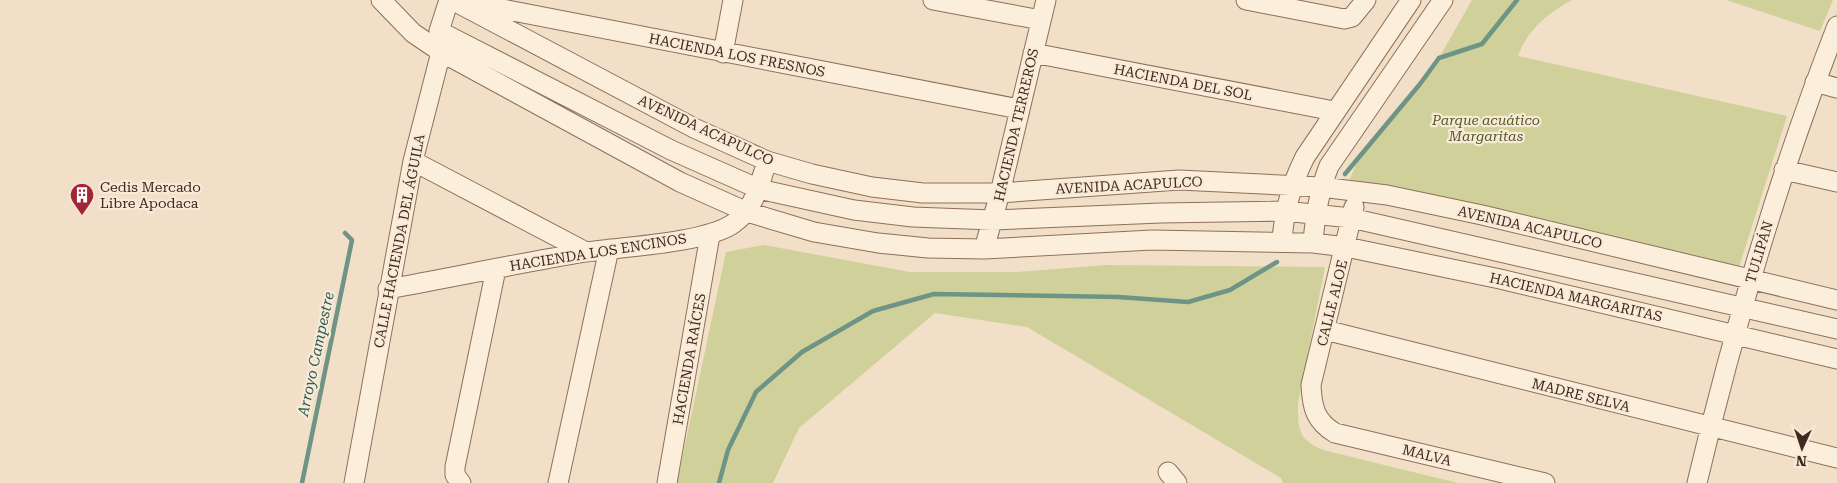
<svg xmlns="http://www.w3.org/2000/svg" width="1837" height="483" font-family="'Roboto Serif',serif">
	<rect width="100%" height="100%" fill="#f1dfc7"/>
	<!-- green -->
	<path fill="#d0d09a" d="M 1472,0 L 1572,0 C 1548,13 1527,30 1518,56 L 1787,116 L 1739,267 L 1346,188 L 1359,157 L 1420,84 L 1439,58 Z
		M 1726,0 L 1833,0 L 1820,31 Z
		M 764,245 L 910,272 L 1017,272 L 1107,265 L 1325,267 L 1298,403 C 1298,430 1298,439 1323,450 L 1458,483 L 1283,483 L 1281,478 L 1027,327 L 935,313 L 799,428 L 773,483 L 677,483 L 726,252 Z"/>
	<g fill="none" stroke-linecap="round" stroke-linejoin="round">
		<!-- stream -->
		<path stroke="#6e9486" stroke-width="4.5" d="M 1345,174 L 1420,84 L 1439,58 L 1482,44 L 1517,0
			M 302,483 L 352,240 L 345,233
			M 719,483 L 728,450 L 756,392 L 802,352 L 873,311 L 934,294 L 1118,297 L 1188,302 L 1230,290 L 1277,262"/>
		<defs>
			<path id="minor" d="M 381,0 L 413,33 L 441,52 L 680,182 L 747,212 L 814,232 L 878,243 L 928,248 L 984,249 L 1152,240 L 1313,243 L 1346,247 L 1500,279 L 1837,359
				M 452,0 L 694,128 L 767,161 L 812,174 L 872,187 L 923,193 L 1000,193 L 1179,180 L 1321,187 L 1387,195 L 1482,215 L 1837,300
				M 933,0 L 1041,20
				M 1246,0 L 1344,19 L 1352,17 L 1366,0
				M 471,3 L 1019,109
				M 439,31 L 671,150 L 759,189 L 854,210 L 913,217 L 993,220 L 1161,213 L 1284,211 L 1351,218 L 1837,329
				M 723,53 L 733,0
				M 1033,53 L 1334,111
				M 1815,82 L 1837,88
				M 413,161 L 586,252
				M 1784,170 L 1837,182
				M 1354,207 L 1311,385 C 1312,407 1315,421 1335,433 L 1545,483
				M 1282,241 C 1284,210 1291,185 1305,157 L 1411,0
				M 1313,243 C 1315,215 1319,191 1329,166 L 1443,0
				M 984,249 L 1000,193 L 1046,0
				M 388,289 C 454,277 520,263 586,252 C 622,247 707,243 734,223 C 754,209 760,184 767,161
				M 1325,330 L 1837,458
				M 1168,472 L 1177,483
				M 354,483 L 413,161 L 441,52 L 439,31 L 449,0
				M 461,483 L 455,475 L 455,467 L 496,269
				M 558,483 L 609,249
				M 667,483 L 710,235
				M 1697,483 C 1734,327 1779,174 1837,26"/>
		</defs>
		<!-- minor casing -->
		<use href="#minor" stroke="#8e705b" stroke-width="21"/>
		<!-- minor -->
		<use href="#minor" stroke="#fbeedb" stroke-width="19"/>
	</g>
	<!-- icons -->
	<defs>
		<symbol id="building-pin" viewBox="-11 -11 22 30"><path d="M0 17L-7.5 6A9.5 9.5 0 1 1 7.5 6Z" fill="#a12737" stroke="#f8ead7"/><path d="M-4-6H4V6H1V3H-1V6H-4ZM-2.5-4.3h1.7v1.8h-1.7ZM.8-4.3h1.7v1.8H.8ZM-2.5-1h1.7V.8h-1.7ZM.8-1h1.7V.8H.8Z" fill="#fff"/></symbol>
	</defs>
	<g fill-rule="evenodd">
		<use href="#building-pin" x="68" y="181" width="28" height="38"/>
	</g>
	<g text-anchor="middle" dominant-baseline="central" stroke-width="4.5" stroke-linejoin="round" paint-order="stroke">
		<!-- street labels -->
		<g font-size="14" fill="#3e2a1f" stroke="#f8ead7">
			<text transform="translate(737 55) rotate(11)">HACIENDA LOS FRESNOS</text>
			<text transform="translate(1183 82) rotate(11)">HACIENDA DEL SOL</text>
			<text transform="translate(1016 125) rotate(-77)">HACIENDA TERREROS</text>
			<text transform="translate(706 130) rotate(25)">AVENIDA ACAPULCO</text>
			<text transform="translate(1129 185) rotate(-3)">AVENIDA ACAPULCO</text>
			<text transform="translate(1530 227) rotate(13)">AVENIDA ACAPULCO</text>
			<text transform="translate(399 241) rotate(-79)">CALLE HACIENDA DEL ÁGUILA</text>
			<text transform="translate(598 252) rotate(-9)">HACIENDA LOS ENCINOS</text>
			<text transform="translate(1759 252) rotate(-73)">TULIPÁN</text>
			<text transform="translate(1576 297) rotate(13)">HACIENDA MARGARITAS</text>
			<text transform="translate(1332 303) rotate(-76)">CALLE ALOE</text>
			<text transform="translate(689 359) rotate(-80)">HACIENDA RAÍCES</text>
			<text transform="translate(1581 395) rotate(14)">MADRE SELVA</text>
			<text transform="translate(1427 455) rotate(14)">MALVA</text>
		</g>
		<!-- park labels -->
		<g font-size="14" font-style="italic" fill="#545b25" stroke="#f8ead7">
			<text x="1486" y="120">Parque acuático<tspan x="1486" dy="16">Margaritas</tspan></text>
		</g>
		<!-- poi labels -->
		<g font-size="14" fill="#3e2a1f" stroke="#f8ead7" text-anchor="start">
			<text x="100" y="187">Cedis Mercado<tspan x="100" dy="16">Libre Apodaca</tspan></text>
		</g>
		<!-- water labels -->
		<g font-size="15" font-style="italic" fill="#2e5e55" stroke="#f8ead7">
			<text transform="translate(316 354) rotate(-78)">Arroyo Campestre</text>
		</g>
	</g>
	<!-- north arrow -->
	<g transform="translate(1802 448) rotate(183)" stroke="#f8ead7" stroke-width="4" paint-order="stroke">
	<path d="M0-4L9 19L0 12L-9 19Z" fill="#3e2a1f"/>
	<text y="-8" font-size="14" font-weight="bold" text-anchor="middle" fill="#3e2a1f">N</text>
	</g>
</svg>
